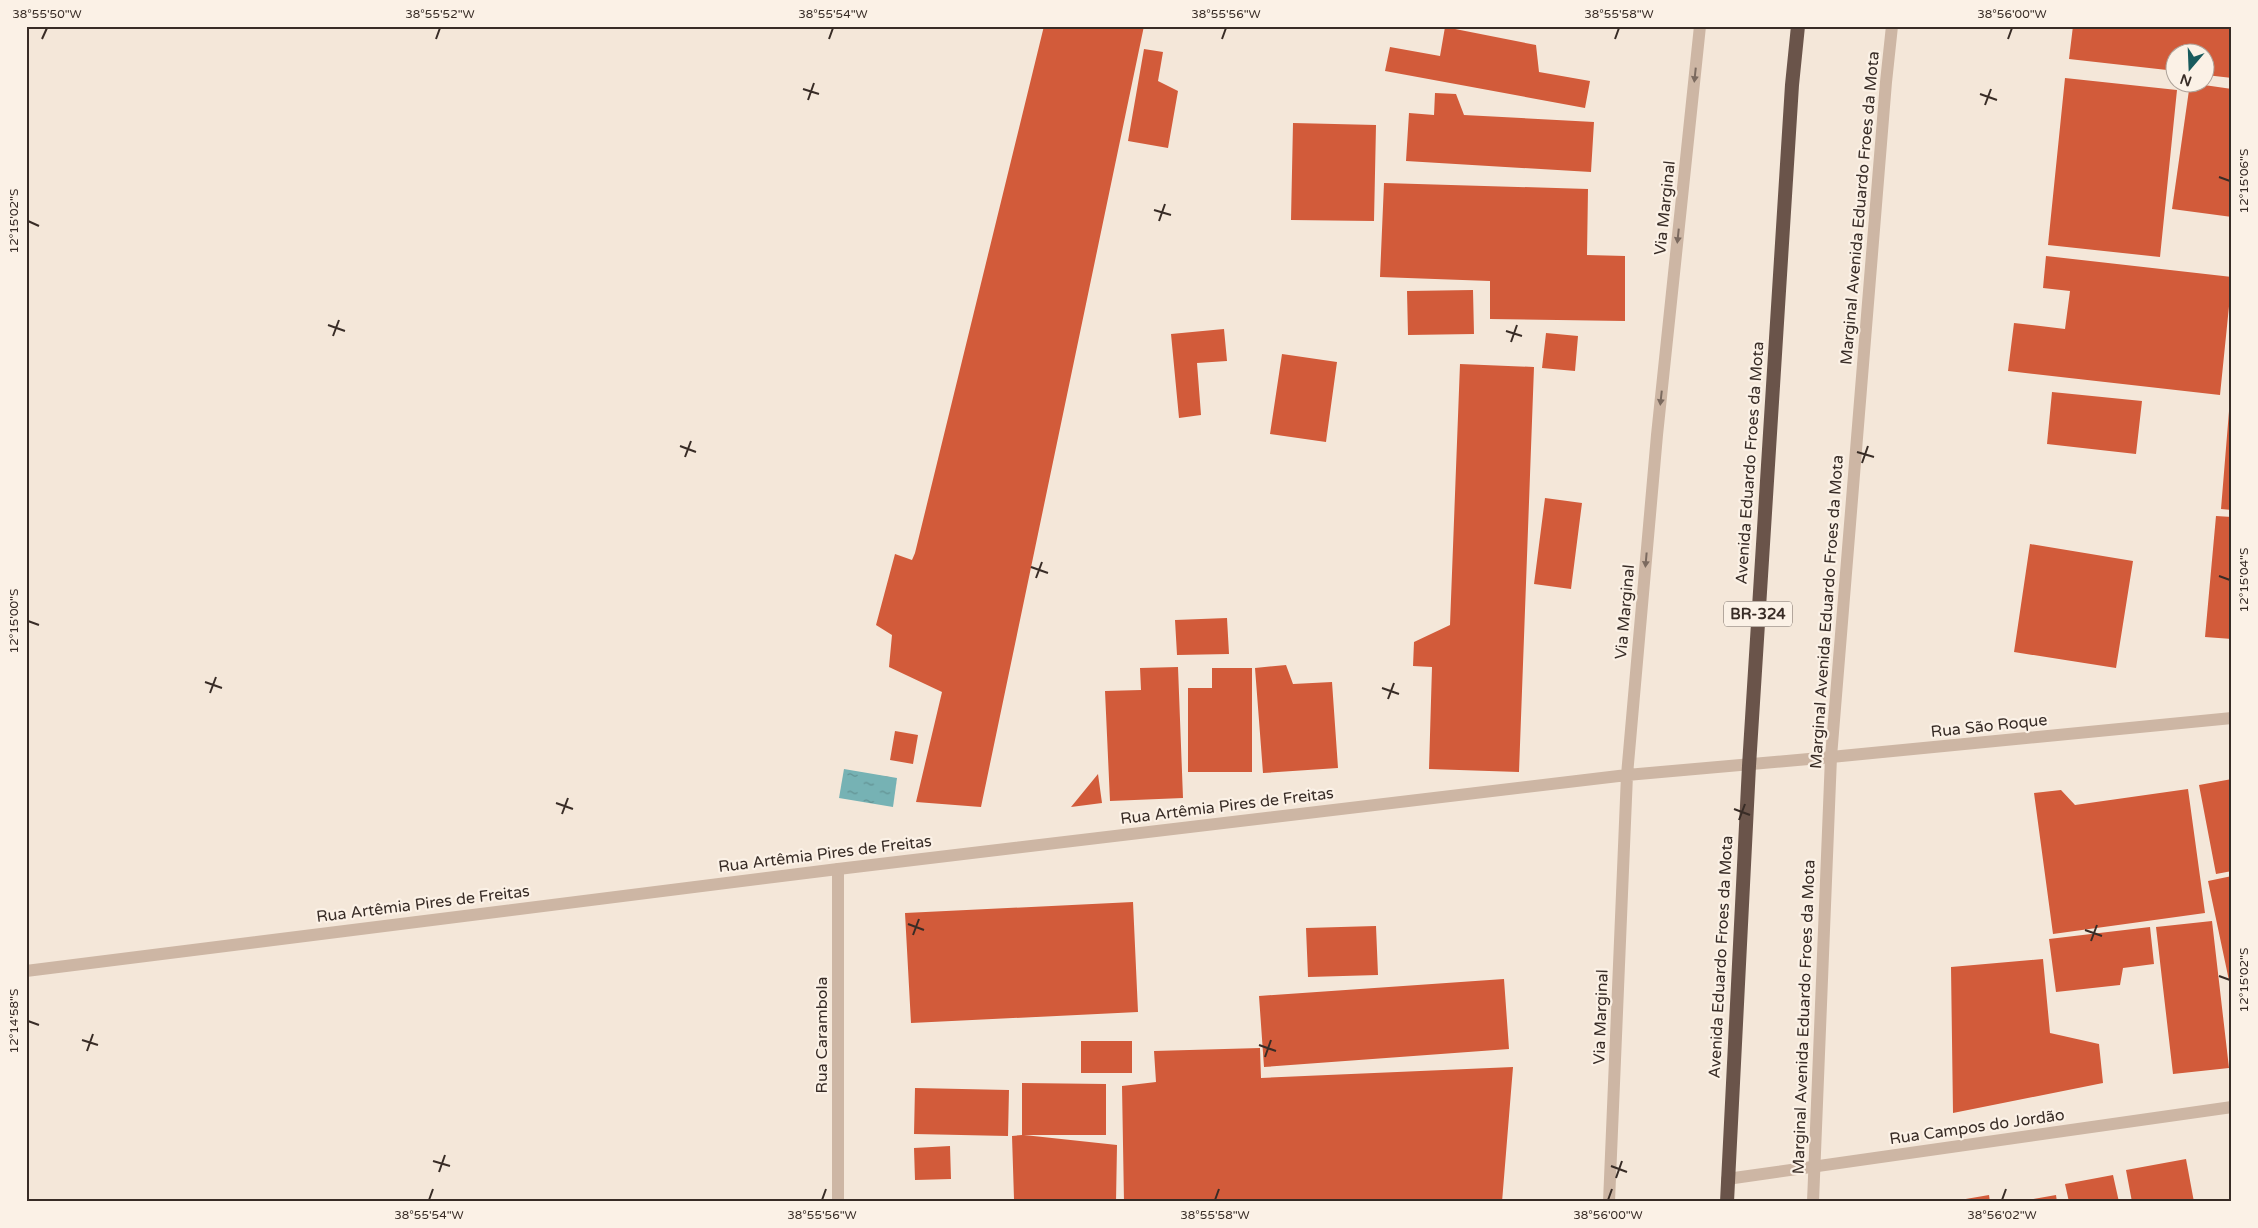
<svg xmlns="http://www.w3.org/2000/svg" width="2258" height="1228" font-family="'Varela Round',sans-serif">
	<defs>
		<pattern id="water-ripples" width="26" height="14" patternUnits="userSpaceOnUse" patternTransform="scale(1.25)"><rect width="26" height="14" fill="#76b2b4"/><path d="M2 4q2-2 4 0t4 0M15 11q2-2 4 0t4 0" fill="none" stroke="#629192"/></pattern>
	</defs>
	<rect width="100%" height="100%" fill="#f4e7d9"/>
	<!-- water -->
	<path fill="url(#water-ripples)" d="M 844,769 L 897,778 L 893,807 L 839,798 Z"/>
	<!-- building -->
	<path fill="#d25b3a" d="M 1044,26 L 1144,26 L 981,807 L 916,802 L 942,692 L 889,667 L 892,635 L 876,625 L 895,554 L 912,560 L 915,553 Z
		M 2073,26 L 2232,26 L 2232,78 L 2206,75 L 2206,52 L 2176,52 L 2176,71 L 2069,59 Z
		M 1445,27 L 1536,45 L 1539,72 L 1590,81 L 1585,108 L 1385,71 L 1390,47 L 1440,56 Z
		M 1144,49 L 1163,52 L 1158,81 L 1178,91 L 1168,148 L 1128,141 Z
		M 2065,78 L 2177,90 L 2160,257 L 2048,245 Z
		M 2190,83 L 2232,89 L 2232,217 L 2172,209 Z
		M 1435,93 L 1456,94 L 1464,115 L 1594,122 L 1591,172 L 1406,161 L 1409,113 L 1434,115 Z
		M 1293,123 L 1376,125 L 1374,221 L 1291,220 Z
		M 1384,183 L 1588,189 L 1587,255 L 1625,256 L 1625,321 L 1490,319 L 1490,281 L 1380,277 Z
		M 2046,256 L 2232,277 L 2220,395 L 2008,371 L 2014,323 L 2065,329 L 2070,291 L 2043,288 Z
		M 1473,290 L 1474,334 L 1408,335 L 1407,291 Z
		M 1224,329 L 1227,361 L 1197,363 L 1201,415 L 1179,418 L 1171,334 Z
		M 1546,333 L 1578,336 L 1575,371 L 1542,368 Z
		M 1282,354 L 1337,362 L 1326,442 L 1270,434 Z
		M 1460,364 L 1534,367 L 1519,772 L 1429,769 L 1432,667 L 1413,666 L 1414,642 L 1450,625 Z
		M 2052,392 L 2142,401 L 2136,454 L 2047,444 Z
		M 2230,399 L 2232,399 L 2232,510 L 2221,509 Z
		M 1545,498 L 1582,503 L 1571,589 L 1534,584 Z
		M 2216,516 L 2232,517 L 2232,639 L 2205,637 Z
		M 2030,544 L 2133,561 L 2116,668 L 2014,652 Z
		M 1227,618 L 1229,654 L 1177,655 L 1175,620 Z
		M 1286,665 L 1293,684 L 1332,682 L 1338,768 L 1263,773 L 1255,668 Z
		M 1178,667 L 1183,798 L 1110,801 L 1105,691 L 1141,690 L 1140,668 Z
		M 1212,668 L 1252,668 L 1252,772 L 1188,772 L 1188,688 L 1212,688 Z
		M 895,731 L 918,735 L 913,764 L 890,760 Z
		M 1098,774 L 1102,803 L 1071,807 Z
		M 2232,779 L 2232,871 L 2216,874 L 2199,785 Z
		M 2188,789 L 2205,913 L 2053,934 L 2034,793 L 2061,790 L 2075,805 Z
		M 2232,876 L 2232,990 L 2231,990 L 2208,881 Z
		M 1133,902 L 1138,1012 L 911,1023 L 905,913 Z
		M 2212,921 L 2229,1068 L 2173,1074 L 2156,927 Z
		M 1376,926 L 1378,975 L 1308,977 L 1306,928 Z
		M 2150,927 L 2154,964 L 2123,968 L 2120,985 L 2056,992 L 2049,939 Z
		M 2043,959 L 2050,1033 L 2099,1044 L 2103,1083 L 1953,1113 L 1951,967 Z
		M 1504,979 L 1509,1049 L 1264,1067 L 1259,996 Z
		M 1081,1041 L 1132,1041 L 1132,1073 L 1081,1073 Z
		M 1260,1048 L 1261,1078 L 1513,1067 L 1502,1202 L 1124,1202 L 1122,1086 L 1156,1082 L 1154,1051 Z
		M 1022,1083 L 1106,1084 L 1106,1135 L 1024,1135 L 1117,1145 L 1116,1202 L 1054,1202 L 1014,1199 L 1012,1136 L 1022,1135 Z
		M 915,1088 L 1009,1090 L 1008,1136 L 914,1134 Z
		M 950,1146 L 951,1179 L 915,1180 L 914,1148 Z
		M 2186,1159 L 2194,1202 L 2132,1202 L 2126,1170 Z
		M 2113,1175 L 2119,1202 L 2069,1202 L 2065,1184 Z
		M 1989,1195 L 1990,1202 L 1954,1202 L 1954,1201 Z
		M 2056,1195 L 2057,1202 L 2023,1202 L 2023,1201 Z"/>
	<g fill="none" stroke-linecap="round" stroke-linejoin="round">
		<!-- minor -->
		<path stroke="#cdb6a4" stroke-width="12" d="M 1831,757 L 2232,718
			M 1727,1179 L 2232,1107
			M 838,1202 L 838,869"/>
		<!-- tertiary -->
		<path stroke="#cdb6a4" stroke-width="12" d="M 26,971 L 838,869 L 1627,775 L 1831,757
			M 1609,1202 L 1627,775 L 1657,435 L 1700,26
			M 1813,1202 L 1831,757 L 1886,82 L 1892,26"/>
		<!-- trunk -->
		<path stroke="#6a544a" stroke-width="14" d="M 1727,1202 L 1749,766 L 1792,85 L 1798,26"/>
	</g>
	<!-- one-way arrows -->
	<defs><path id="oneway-solid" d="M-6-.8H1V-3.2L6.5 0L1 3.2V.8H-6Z" transform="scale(1.25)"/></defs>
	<g fill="#7b6a5f">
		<use href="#oneway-solid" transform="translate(1695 75) rotate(96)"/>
		<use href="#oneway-solid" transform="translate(1678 236) rotate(96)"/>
		<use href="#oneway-solid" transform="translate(1661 398) rotate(96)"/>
		<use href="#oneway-solid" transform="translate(1646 560) rotate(95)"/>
	</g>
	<!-- ticks -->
	<path fill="none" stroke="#382c26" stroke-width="2" d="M 42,39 L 47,28M 436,39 L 440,28M 829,39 L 833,28M 1222,39 L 1226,28M 1615,39 L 1619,28M 2008,39 L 2012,28M 803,89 L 819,94M 1980,94 L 1997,100M 808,100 L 814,83M 1985,105 L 1991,89M 2219,177 L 2230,181M 1154,210 L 1171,215M 28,221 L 39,226M 1159,221 L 1165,204M 328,325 L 345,331M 1506,331 L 1522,336M 333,336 L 339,320M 1511,342 L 1517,325M 680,446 L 696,452M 1857,452 L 1874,457M 685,457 L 691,441M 1862,463 L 1868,446M 1031,567 L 1048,573M 2219,576 L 2230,580M 1036,578 L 1042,562M 28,621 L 39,625M 205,682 L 222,688M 1382,688 L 1399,694M 210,693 L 216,677M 1388,699 L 1394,683M 556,803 L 573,809M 1734,809 L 1750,815M 562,814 L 568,798M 1739,820 L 1745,804M 908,924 L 924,930M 2085,930 L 2102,936M 913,935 L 919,919M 2091,941 L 2097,925M 2219,976 L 2230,980M 28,1021 L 39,1025M 82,1040 L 98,1045M 1259,1045 L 1276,1051M 87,1051 L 93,1034M 1265,1057 L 1271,1040M 433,1161 L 450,1166M 1611,1166 L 1627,1172M 439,1172 L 445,1155M 1616,1178 L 1622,1161M 429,1200 L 433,1189M 822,1200 L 826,1189M 1215,1200 L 1219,1189M 1608,1200 L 1612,1189M 2002,1200 L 2006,1189"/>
	<g text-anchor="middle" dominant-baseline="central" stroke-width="4.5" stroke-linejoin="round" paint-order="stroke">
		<!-- shield labels -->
		<rect fill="#fbf1e6" stroke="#726760" stroke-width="1" x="1724" y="601.5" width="68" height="25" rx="4"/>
		<g font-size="15" font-weight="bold" fill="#382c26">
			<text x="1758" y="614">BR-324</text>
		</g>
		<!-- street labels -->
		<g font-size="16" fill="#382c26" stroke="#fbf1e6">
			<text transform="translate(1665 208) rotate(-84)">Via Marginal</text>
			<text transform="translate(1860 208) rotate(-85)">Marginal Avenida Eduardo Froes da Mota</text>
			<text transform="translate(1750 463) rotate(-86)">Avenida Eduardo Froes da Mota</text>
			<text transform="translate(1625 612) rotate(-85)">Via Marginal</text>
			<text transform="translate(1827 612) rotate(-86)">Marginal Avenida Eduardo Froes da Mota</text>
			<text transform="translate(1989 726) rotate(-6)">Rua São Roque</text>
			<text transform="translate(1227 806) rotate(-7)">Rua Artêmia Pires de Freitas</text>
			<text transform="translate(825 854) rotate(-7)">Rua Artêmia Pires de Freitas</text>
			<text transform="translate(423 904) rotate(-7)">Rua Artêmia Pires de Freitas</text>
			<text transform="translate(1721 957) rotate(-87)">Avenida Eduardo Froes da Mota</text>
			<text transform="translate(1601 1017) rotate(-88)">Via Marginal</text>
			<text transform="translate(1804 1017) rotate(-88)">Marginal Avenida Eduardo Froes da Mota</text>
			<text transform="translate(822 1035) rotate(-90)">Rua Carambola</text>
			<text transform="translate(1977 1127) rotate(-8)">Rua Campos do Jordão</text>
		</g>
	</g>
	<!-- border -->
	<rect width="2258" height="1228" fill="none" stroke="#fbf1e6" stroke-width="55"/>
	<!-- north arrow -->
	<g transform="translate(2190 68) rotate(199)"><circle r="24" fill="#fbf1e6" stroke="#ada299"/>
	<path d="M0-4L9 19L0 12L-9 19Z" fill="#185a5d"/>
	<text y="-8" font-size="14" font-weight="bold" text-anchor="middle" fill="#382c26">N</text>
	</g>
	<rect x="28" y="28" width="2202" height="1172" fill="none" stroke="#382c26" stroke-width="2"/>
	<g font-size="12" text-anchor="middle" fill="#382c26">
		<text x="47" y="18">38°55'50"W</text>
		<text x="440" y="18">38°55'52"W</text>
		<text x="833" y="18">38°55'54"W</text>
		<text x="1226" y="18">38°55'56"W</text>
		<text x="1619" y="18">38°55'58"W</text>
		<text x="2012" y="18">38°56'00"W</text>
		<text transform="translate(2244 181) rotate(-90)" y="4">12°15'06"S</text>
		<text transform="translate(14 221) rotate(-90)" y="4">12°15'02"S</text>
		<text transform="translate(2244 580) rotate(-90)" y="4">12°15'04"S</text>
		<text transform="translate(14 621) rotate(-90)" y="4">12°15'00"S</text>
		<text transform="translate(2244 980) rotate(-90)" y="4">12°15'02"S</text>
		<text transform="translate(14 1021) rotate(-90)" y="4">12°14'58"S</text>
		<text x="429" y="1219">38°55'54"W</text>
		<text x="822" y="1219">38°55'56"W</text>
		<text x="1215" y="1219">38°55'58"W</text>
		<text x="1608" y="1219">38°56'00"W</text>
		<text x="2002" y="1219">38°56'02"W</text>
	</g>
</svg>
